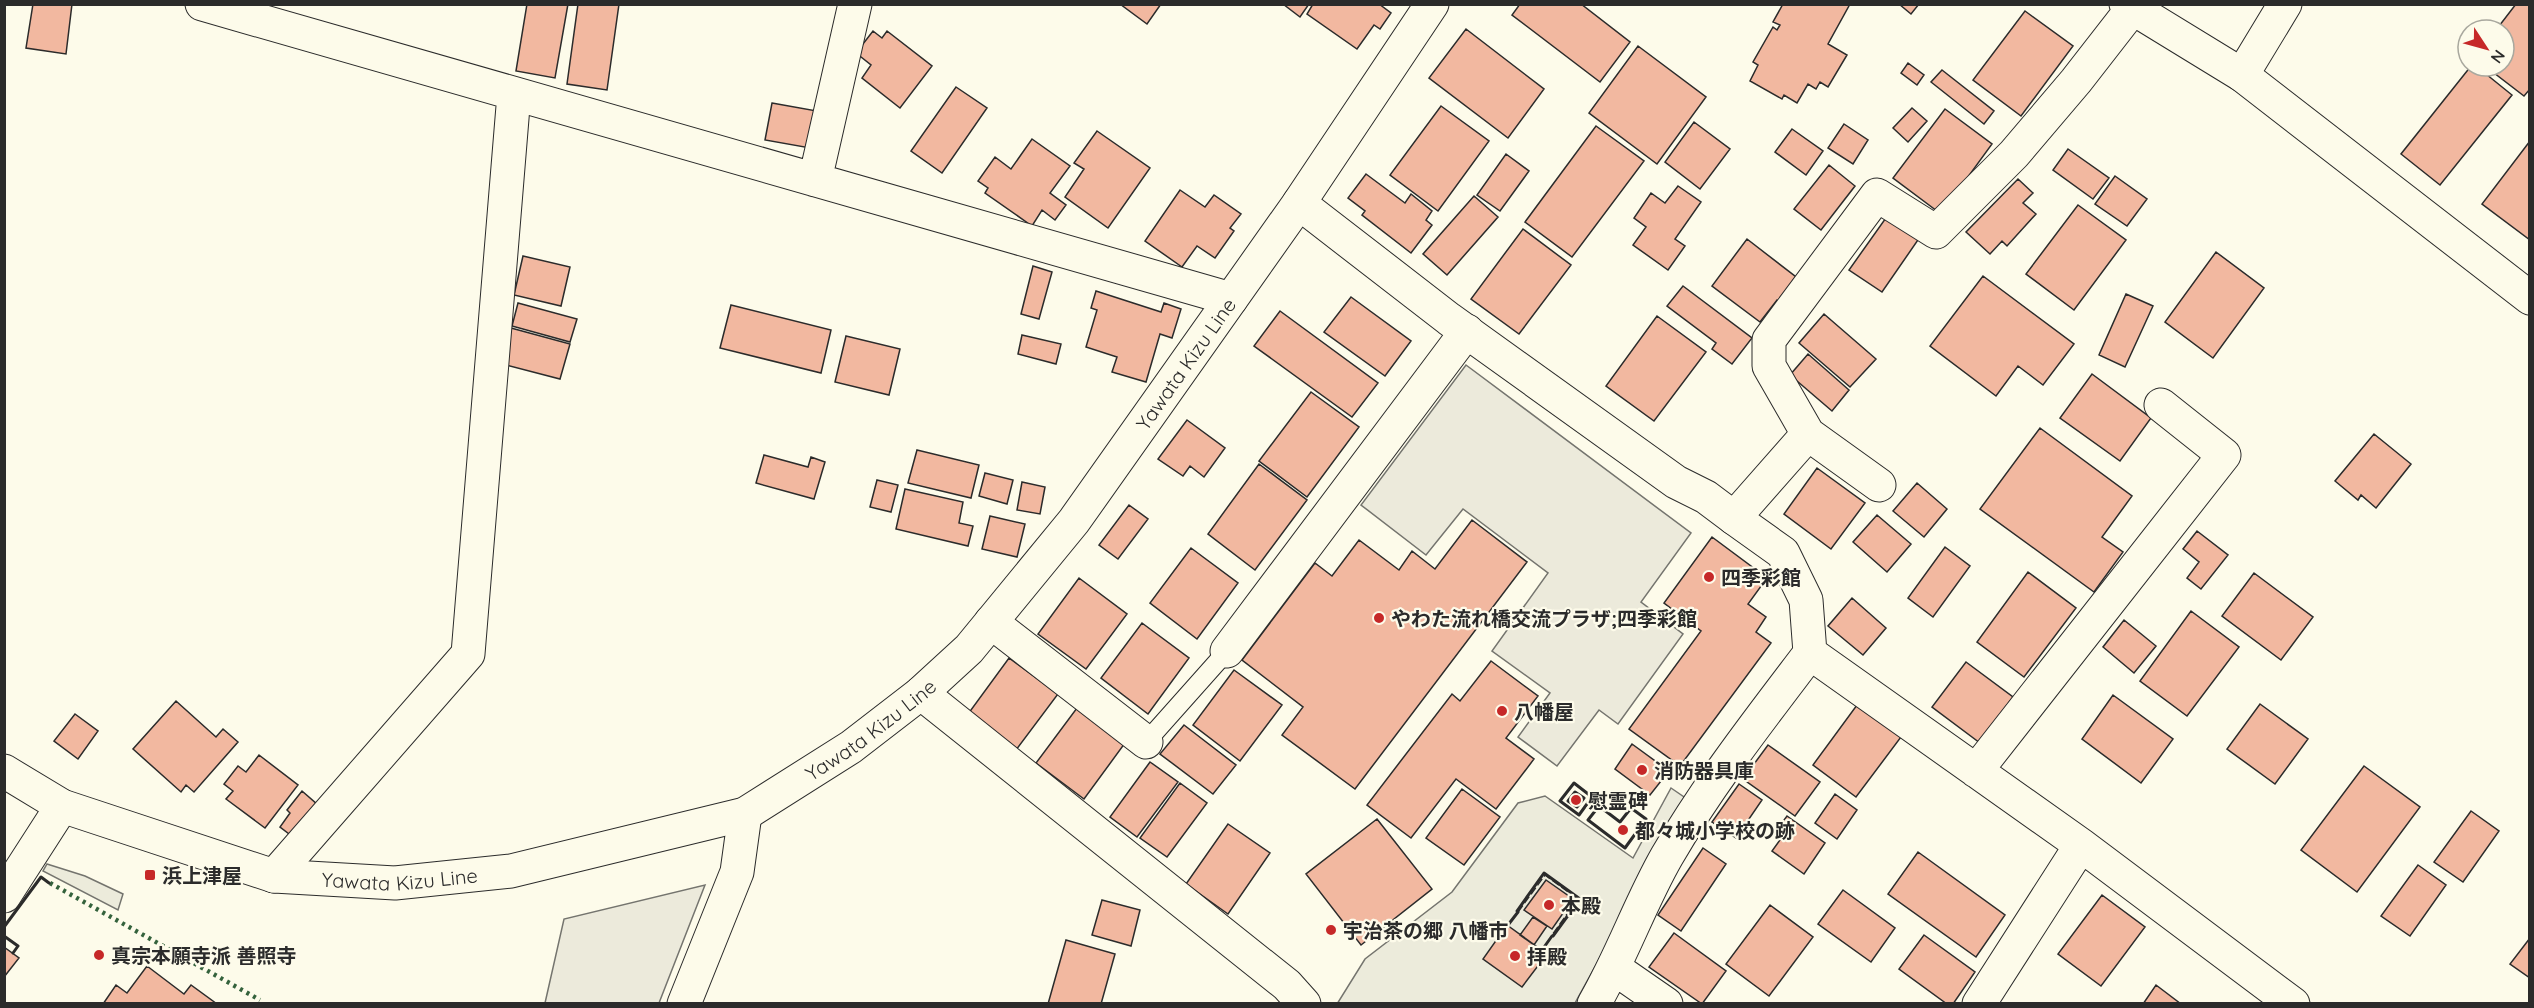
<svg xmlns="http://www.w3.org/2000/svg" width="2534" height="1008" font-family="Quicksand,'Noto Sans JP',sans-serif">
	<rect width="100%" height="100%" fill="#fdfbea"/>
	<!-- green -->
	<path fill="#ecebdb" stroke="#74746e" stroke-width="1.5" d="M 1671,788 L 1687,799 L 1575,1003 L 1337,1004 L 1365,959 L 1452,892 L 1518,803 L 1545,796 L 1633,858 Z
		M 47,864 L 85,876 L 123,894 L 118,910 L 43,871 Z"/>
	<!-- parking -->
	<path fill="#eceadb" stroke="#74746e" stroke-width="1.5" d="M 1466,365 L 1691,533 L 1641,602 L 1683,634 L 1618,724 L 1599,710 L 1557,766 L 1518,737 L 1550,693 L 1492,651 L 1548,573 L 1463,509 L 1426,555 L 1361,505 Z
		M 705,885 L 659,1003 L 545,1003 L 564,919 Z"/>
	<!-- building -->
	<path fill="#f2b8a0" stroke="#2b2b2b" stroke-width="1.5" d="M 33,4 L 72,4 L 66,54 L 26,48 Z
		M 527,4 L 568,4 L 555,78 L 516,71 Z
		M 578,4 L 619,4 L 607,90 L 567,84 Z
		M 1120,4 L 1161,4 L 1147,24 Z
		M 1283,4 L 1309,4 L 1300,17 Z
		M 1313,4 L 1379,4 L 1391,13 L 1380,29 L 1374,25 L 1357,49 L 1307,14 Z
		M 1520,4 L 1581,4 L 1630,42 L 1600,82 L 1512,15 Z
		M 1783,4 L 1850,4 L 1828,44 L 1847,55 L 1828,87 L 1820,82 L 1816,89 L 1808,84 L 1797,103 L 1784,95 L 1782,99 L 1750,81 L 1758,65 L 1753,62 L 1773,27 L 1777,30 L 1780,25 L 1773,22 Z
		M 1899,4 L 1919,4 L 1911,14 Z
		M 2516,4 L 2530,4 L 2530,89 L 2524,96 L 2485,66 L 2504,66 L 2504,30 L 2496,30 Z
		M 2025,11 L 2073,46 L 2021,116 L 1973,80 Z
		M 1466,29 L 1544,89 L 1508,138 L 1429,78 Z
		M 873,31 L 882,38 L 887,31 L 932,66 L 900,108 L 862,78 L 871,65 L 856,53 Z
		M 1638,46 L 1706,97 L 1657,164 L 1589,113 Z
		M 1908,63 L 1924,75 L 1917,85 L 1901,73 Z
		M 2471,66 L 2476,66 L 2512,95 L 2440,185 L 2401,154 Z
		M 1942,70 L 1994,111 L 1984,124 L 1931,82 Z
		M 956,87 L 987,108 L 942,173 L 911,151 Z
		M 772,103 L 817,111 L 810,148 L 765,140 Z
		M 1441,106 L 1489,141 L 1438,211 L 1390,175 Z
		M 1912,108 L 1927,121 L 1908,142 L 1893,128 Z
		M 1945,109 L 1992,144 L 1941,214 L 1893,178 Z
		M 1694,122 L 1730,149 L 1700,189 L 1665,162 Z
		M 1844,124 L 1868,140 L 1853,164 L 1828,148 Z
		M 1596,126 L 1644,161 L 1572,257 L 1525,222 Z
		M 1792,129 L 1823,151 L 1806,175 L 1775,152 Z
		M 1097,131 L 1150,168 L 1108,228 L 1065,197 L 1084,169 L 1074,163 Z
		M 1032,139 L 1070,166 L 1050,193 L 1066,205 L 1055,220 L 1042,210 L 1032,226 L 985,193 L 988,188 L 978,181 L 995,157 L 1011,169 Z
		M 2530,141 L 2530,240 L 2482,204 Z
		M 2068,149 L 2109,178 L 2093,199 L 2053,170 Z
		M 1506,154 L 1529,171 L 1500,211 L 1477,195 Z
		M 1829,165 L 1855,186 L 1821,230 L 1794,209 Z
		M 1366,174 L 1405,203 L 1411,194 L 1432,211 L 1426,220 L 1432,225 L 1411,253 L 1362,215 L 1365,211 L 1348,198 Z
		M 2115,176 L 2147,199 L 2127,226 L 2095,204 Z
		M 2018,179 L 2033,193 L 2023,203 L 2036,214 L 2007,246 L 2002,241 L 1990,254 L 1966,232 Z
		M 1678,186 L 1701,202 L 1675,239 L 1685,246 L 1668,270 L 1633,245 L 1646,227 L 1634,218 L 1651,193 L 1665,203 Z
		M 1180,190 L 1205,207 L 1214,195 L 1241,214 L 1230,228 L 1234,231 L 1215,258 L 1197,246 L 1182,267 L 1145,241 Z
		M 1474,196 L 1498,217 L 1447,275 L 1423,254 Z
		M 2078,205 L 2126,240 L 2074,310 L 2026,274 Z
		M 1888,215 L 1920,237 L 1882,292 L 1849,270 Z
		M 1523,229 L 1571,265 L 1519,334 L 1471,299 Z
		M 1747,239 L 1800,280 L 1782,304 L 1777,300 L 1760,322 L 1712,286 Z
		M 2216,252 L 2264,288 L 2213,358 L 2165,322 Z
		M 523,256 L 570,267 L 561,306 L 514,295 Z
		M 1033,266 L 1052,272 L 1039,319 L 1021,314 Z
		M 1983,276 L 2074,344 L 2043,385 L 2018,366 L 1996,396 L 1930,346 Z
		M 1683,286 L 1752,338 L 1732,364 L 1712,349 L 1716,343 L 1667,306 Z
		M 1096,291 L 1161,312 L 1164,303 L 1181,309 L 1172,338 L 1160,334 L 1146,382 L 1112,372 L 1117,357 L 1086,347 L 1097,310 L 1091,308 Z
		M 2126,294 L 2153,306 L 2125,367 L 2099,355 Z
		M 1351,297 L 1411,341 L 1385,376 L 1324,332 Z
		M 518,303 L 577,319 L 570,342 L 512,326 Z
		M 731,305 L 831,330 L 821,373 L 720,348 Z
		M 1280,311 L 1378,383 L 1352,417 L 1254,346 Z
		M 1824,314 L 1876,359 L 1850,387 L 1799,343 Z
		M 1657,316 L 1706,352 L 1654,421 L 1606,386 Z
		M 511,328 L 570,344 L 560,379 L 502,364 Z
		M 1022,335 L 1061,344 L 1056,364 L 1018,354 Z
		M 846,336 L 900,349 L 889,395 L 835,382 Z
		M 1808,354 L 1849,390 L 1832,411 L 1790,375 Z
		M 2092,374 L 2151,418 L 2120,461 L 2060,418 Z
		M 1311,392 L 1359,427 L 1307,497 L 1259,461 Z
		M 1187,420 L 1225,448 L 1204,477 L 1190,466 L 1183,476 L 1158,459 Z
		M 2040,428 L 2132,496 L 2102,537 L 2123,552 L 2094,592 L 1980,509 Z
		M 2374,434 L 2411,464 L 2376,508 L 2361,495 L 2358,500 L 2335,481 Z
		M 917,450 L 979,465 L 971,498 L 908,483 Z
		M 764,455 L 808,467 L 811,457 L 825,462 L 814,499 L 756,483 Z
		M 1259,464 L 1307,500 L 1255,570 L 1208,534 Z
		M 1817,468 L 1865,503 L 1831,549 L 1784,514 Z
		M 985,473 L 1013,480 L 1007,504 L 979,496 Z
		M 877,480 L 898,485 L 891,512 L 870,507 Z
		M 1022,482 L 1045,487 L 1040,514 L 1017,510 Z
		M 1917,483 L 1947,509 L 1924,537 L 1893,511 Z
		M 905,489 L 963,502 L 959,523 L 973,526 L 968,546 L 896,529 Z
		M 1129,505 L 1148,519 L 1118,559 L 1099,545 Z
		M 1877,515 L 1911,544 L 1887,572 L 1853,542 Z
		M 990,516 L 1025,524 L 1017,557 L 982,549 Z
		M 1472,520 L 1527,562 L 1355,789 L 1282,735 L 1303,707 L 1242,660 L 1315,563 L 1332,576 L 1359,540 L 1399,570 L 1412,551 L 1435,569 Z
		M 2197,531 L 2228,555 L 2201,589 L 2187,578 L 2199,562 L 2183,549 Z
		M 1712,537 L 1767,578 L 1748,604 L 1766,617 L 1756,632 L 1771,643 L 1680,766 L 1629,729 L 1701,631 L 1664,603 Z
		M 1945,547 L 1970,566 L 1933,617 L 1908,598 Z
		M 1191,548 L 1238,583 L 1197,639 L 1150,603 Z
		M 2028,572 L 2076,608 L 2024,677 L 1977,642 Z
		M 2254,573 L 2313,617 L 2281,660 L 2222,616 Z
		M 1079,578 L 1127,614 L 1086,669 L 1038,634 Z
		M 1852,598 L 1886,628 L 1863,655 L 1828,626 Z
		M 2191,611 L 2239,647 L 2187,716 L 2140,681 Z
		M 2124,620 L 2156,646 L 2134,673 L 2103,647 Z
		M 1142,623 L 1189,658 L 1148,714 L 1101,678 Z
		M 1009,658 L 1058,694 L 1016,750 L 968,714 Z
		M 1491,661 L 1538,696 L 1506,738 L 1534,759 L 1496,809 L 1456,779 L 1411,838 L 1367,805 L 1452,694 L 1460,701 Z
		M 1966,662 L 2013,697 L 1980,743 L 1932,707 Z
		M 1234,670 L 1282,705 L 1240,761 L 1193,725 Z
		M 2113,695 L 2173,739 L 2141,783 L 2082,739 Z
		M 176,701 L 216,737 L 223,729 L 238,742 L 194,792 L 186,785 L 181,792 L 133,749 Z
		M 2260,704 L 2308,739 L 2275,784 L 2227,749 Z
		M 1857,705 L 1901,737 L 1856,797 L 1813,765 Z
		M 1077,708 L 1125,743 L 1084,799 L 1036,763 Z
		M 75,714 L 98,731 L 78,759 L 54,741 Z
		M 1184,725 L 1236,765 L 1213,794 L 1160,754 Z
		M 1632,744 L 1669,771 L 1650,795 L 1615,769 Z
		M 1768,745 L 1820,782 L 1795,816 L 1743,779 Z
		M 259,755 L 298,785 L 265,828 L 226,799 L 233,791 L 224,784 L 238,766 L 246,772 Z
		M 1150,762 L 1178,782 L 1137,837 L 1110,817 Z
		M 2364,766 L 2420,807 L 2357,892 L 2301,850 Z
		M 1180,783 L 1207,803 L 1167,857 L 1140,838 Z
		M 1739,784 L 1762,800 L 1736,838 L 1712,822 Z
		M 1462,789 L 1500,817 L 1464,865 L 1426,838 Z
		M 302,791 L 318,805 L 297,840 L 280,827 L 290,813 L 287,810 Z
		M 1835,794 L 1857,810 L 1837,839 L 1815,823 Z
		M 2471,811 L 2499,831 L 2463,882 L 2434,862 Z
		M 1787,816 L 1825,843 L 1804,874 L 1772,851 L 1780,840 L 1773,835 Z
		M 1377,819 L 1432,889 L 1361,945 L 1306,874 Z
		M 1228,824 L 1270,853 L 1228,914 L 1186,884 Z
		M 1703,848 L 1726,864 L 1681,931 L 1658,915 Z
		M 1918,852 L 2005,915 L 1976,957 L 1888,894 Z
		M 2418,865 L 2446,885 L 2410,936 L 2381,916 Z
		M 1546,880 L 1573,899 L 1552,929 L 1524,910 Z
		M 1843,890 L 1895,928 L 1871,962 L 1818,924 Z
		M 2102,895 L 2145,927 L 2101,986 L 2058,954 Z
		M 1102,900 L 1140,910 L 1131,946 L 1092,935 Z
		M 1770,905 L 1813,937 L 1769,996 L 1726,964 Z
		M 1533,917 L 1547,926 L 1534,945 L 1520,935 Z
		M 1507,925 L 1547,954 L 1522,987 L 1483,959 Z
		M 1674,933 L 1726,971 L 1702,1004 L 1649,967 Z
		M 1924,935 L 1975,972 L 1953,1004 L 1947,1004 L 1899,969 Z
		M 2530,938 L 2530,978 L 2510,964 Z
		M 1066,940 L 1115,954 L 1101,1004 L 1048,1004 Z
		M 4,947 L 19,958 L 4,977 Z
		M 147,966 L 184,994 L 191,985 L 217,1004 L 103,1004 L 116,985 L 127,993 Z
		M 2156,985 L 2181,1004 L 2143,1004 Z"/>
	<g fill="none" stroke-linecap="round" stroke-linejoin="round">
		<defs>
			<path id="lane" d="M 1146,742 L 1227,651"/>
			<path id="street" d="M 202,4 L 1231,299
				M 2126,4 L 2242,75
				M 815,180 L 855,4
				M 1808,434 L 1879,485
				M 991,622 L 1146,742
				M 1227,651 L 1467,331
				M 1810,653 L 2081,845 L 2293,1004
				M 921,693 L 1287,985 L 1304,1004
				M 1976,771 L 2224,455 L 2161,405
				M 274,876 L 468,654 L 514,94
				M 1614,968 L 1666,1004
				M 684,1004 L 737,872 L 745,814
				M 1594,1004 C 1622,956 1640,903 1667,856 C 1709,784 1760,719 1810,653 L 1806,600 L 1783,553 L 1734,518 L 1808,434 L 1769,366 L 1769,340 L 1877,195 L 1936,232 L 2014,154 L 2076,81 L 2132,9
				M 1979,1004 L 2081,845"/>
			<path id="secondary" d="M 2285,4 L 2242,75 L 2530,298
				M 1299,203 L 1449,319 L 1676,482 L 1706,497 L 1734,518
				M 4,896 L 62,806"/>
			<g id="primary">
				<path id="s1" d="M 4,771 L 62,806 L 274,876 L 395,883 L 511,871 L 745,814 L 851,747 L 921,693 L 969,649 L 1074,521 L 1299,203 L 1432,4"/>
			</g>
		</defs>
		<!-- lane casing -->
		<use href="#lane" stroke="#2b2b2b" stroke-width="20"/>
		<!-- street casing -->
		<use href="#street" stroke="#2b2b2b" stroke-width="35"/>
		<!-- secondary casing -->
		<use href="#secondary" stroke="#2b2b2b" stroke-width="35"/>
		<!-- primary casing -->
		<use href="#primary" stroke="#2b2b2b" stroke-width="35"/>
		<!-- lane -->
		<use href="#lane" stroke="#fdfbea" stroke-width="18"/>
		<!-- street -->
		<use href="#street" stroke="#fdfbea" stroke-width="33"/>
		<!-- secondary -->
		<use href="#secondary" stroke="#fdfbea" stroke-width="33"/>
		<!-- primary -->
		<use href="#primary" stroke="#fdfbea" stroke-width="33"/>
		<!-- hedge -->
		<path stroke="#34623c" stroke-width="4.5" stroke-dasharray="3 4.5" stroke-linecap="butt" d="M 50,883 L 260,1000"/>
		<!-- fence -->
		<path stroke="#2b2b2b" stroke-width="1.5" stroke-dasharray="8 3" stroke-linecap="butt" d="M 1518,912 L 1545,875 L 1578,899 L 1552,935"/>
		<!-- wall -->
		<path stroke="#2b2b2b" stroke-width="3" d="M 1574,783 L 1592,797 L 1579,815 L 1560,801 Z
			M 1575,792 L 1584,798 L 1577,807 L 1568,801 Z
			M 1599,806 L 1620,822 L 1631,808 L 1646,819 L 1625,848 L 1588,820 Z
			M 1517,911 L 1544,873 L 1580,899 L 1553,936
			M 1508,925 L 1518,912
			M 4,927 L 41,877 L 49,883
			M 4,936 L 18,946 L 13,953
			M 1542,950 L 1552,936"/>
	</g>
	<!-- markers -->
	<g fill="#c62828" stroke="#fdfbea" stroke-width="2">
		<circle cx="1709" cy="577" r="6"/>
		<circle cx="1379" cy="618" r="6"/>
		<circle cx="1502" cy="711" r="6"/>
		<circle cx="1642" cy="770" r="6"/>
		<circle cx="1576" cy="800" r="6"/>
		<circle cx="1623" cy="830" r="6"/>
		<rect x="144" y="869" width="12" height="12" rx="3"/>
		<circle cx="1549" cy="905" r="6"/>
		<circle cx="1331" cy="930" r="6"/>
		<circle cx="99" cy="955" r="6"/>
		<circle cx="1515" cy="956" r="6"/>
	</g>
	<g text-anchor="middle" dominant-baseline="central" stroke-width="4.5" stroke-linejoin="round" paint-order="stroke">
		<!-- street labels -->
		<g font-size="20" fill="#2b2b2b" stroke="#fdfbea">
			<text stroke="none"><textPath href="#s1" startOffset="1407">Yawata Kizu Line</textPath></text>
			<text stroke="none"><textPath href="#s1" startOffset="921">Yawata Kizu Line</textPath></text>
			<text stroke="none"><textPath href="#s1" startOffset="417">Yawata Kizu Line</textPath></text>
		</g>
		<!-- poi labels -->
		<g font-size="20" font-weight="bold" fill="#2b2b2b" stroke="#fdfbea" text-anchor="start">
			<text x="1721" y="577">四季彩館</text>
			<text x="1391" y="618">やわた流れ橋交流プラザ;四季彩館</text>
			<text x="1514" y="711">八幡屋</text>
			<text x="1654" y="770">消防器具庫</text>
			<text x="1588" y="800">慰霊碑</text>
			<text x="1635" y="830">都々城小学校の跡</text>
			<text x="162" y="875">浜上津屋</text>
			<text x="1561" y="905">本殿</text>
			<text x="1343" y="930">宇治茶の郷 八幡市</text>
			<text x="111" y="955">真宗本願寺派 善照寺</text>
			<text x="1527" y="956">拝殿</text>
		</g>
	</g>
	<!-- border -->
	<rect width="2534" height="1008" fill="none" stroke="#2b2b2b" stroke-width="12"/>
	<!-- north arrow -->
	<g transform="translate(2486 48) rotate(126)"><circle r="28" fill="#fdfbea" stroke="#a9a89e" stroke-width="1.5"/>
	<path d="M0-4.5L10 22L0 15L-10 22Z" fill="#c62828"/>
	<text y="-9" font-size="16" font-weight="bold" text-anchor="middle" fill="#2b2b2b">N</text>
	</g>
</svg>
